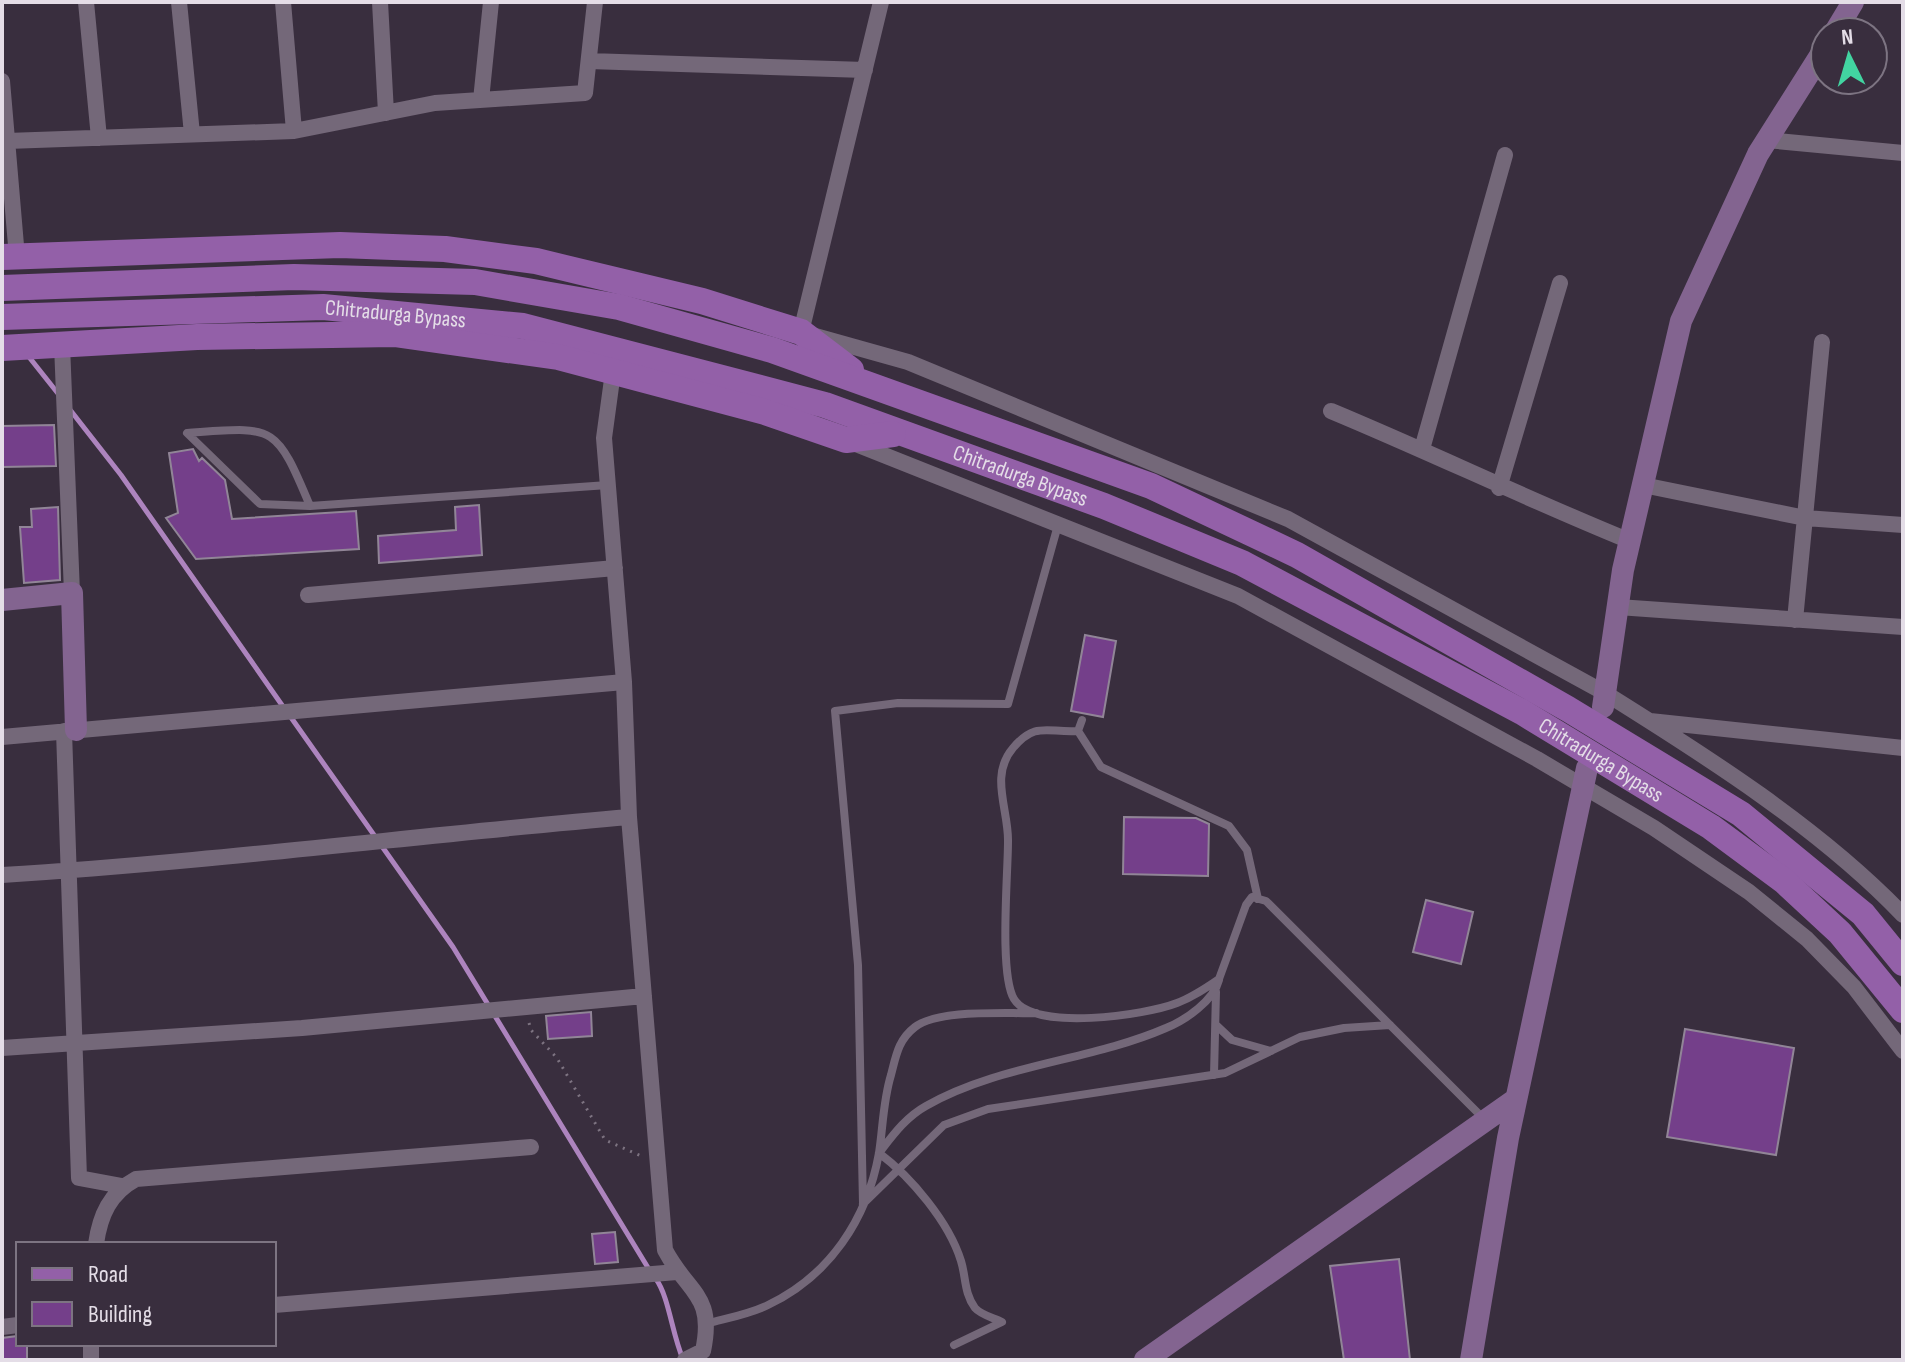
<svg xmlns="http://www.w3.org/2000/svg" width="1905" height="1362" font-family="'Sofia Sans Condensed',sans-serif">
	<rect width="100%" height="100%" fill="#392e3e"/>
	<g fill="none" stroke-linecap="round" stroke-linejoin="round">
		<!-- stream -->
		<path stroke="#ad84be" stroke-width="5" d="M 29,357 L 60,396
			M 71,411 L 121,475 L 284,708
			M 290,716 L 453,947 L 650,1271
			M 656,1279 C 669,1297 672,1334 683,1359"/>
	</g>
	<!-- building -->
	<path fill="#743f8a" stroke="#918597" stroke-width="2" d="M 54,425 L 56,466 L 2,467 L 2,426 Z
		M 193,449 L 199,461 L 202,458 L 225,480 L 232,519 L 356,511 L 359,549 L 196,559 L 166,518 L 178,513 L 169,453 Z
		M 479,505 L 482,555 L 379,563 L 378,536 L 456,530 L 455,507 Z
		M 58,507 L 60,580 L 24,583 L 20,527 L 32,527 L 31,509 Z
		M 1085,635 L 1116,641 L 1103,717 L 1071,711 Z
		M 1124,817 L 1196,818 L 1209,824 L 1208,876 L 1123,874 Z
		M 1426,900 L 1473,912 L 1461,964 L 1413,952 Z
		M 591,1012 L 592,1036 L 548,1039 L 546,1016 Z
		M 1685,1029 L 1794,1048 L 1776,1155 L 1667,1137 Z
		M 615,1232 L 618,1262 L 595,1264 L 592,1234 Z
		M 1399,1259 L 1410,1360 L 1344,1360 L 1330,1266 Z
		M 18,1336 L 18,1344 L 27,1344 L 27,1360 L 2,1360 L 2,1338 Z"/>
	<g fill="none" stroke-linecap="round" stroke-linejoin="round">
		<!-- path -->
		<path stroke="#7d7381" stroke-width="3" stroke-dasharray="2 6" stroke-linecap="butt" d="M 529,1023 L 531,1030 L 557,1058 L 605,1140 L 641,1156"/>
		<!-- lane -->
		<path stroke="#746879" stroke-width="8" d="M 310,506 L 260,504 L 187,433 C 274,427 275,422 310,506 L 608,485
			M 1082,720 L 1078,731 C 1047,733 1036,721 1013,748 C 989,776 1009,810 1008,842 C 1008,874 999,974 1014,999 C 1034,1032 1146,1015 1177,1003 C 1193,997 1206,988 1219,979 L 1246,905 L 1252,897 L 1266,901 L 1485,1120
			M 1078,731 L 1101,767 L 1229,826 L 1247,850 L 1258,899
			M 1216,1025 L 1232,1040 L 1271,1051
			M 1214,1075 L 1216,992
			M 863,1204 L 858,965 L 835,711 L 898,703 L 1008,704 L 1058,525
			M 863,1204 L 944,1125 L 988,1109 L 1225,1073 L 1300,1037 L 1344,1028 L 1390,1025
			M 709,1323 C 728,1318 750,1314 768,1305 C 829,1276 867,1220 879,1153 C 883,1127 883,1101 891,1075 C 896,1056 898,1040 915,1027 C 939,1009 1005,1014 1036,1013
			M 954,1345 L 1002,1322 C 994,1318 981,1315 975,1308 C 964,1293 966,1277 961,1261 C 949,1222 911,1177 879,1153 C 893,1135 906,1117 926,1106 C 1000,1064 1090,1061 1166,1028 C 1186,1020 1214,1000 1219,980"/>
		<!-- street -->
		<path stroke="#746879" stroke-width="16" d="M 86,2 L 99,138
			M 179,2 L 192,134
			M 283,2 L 294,131
			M 380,2 L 386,113
			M 881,2 L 801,332 L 908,362 L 1288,519 L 1605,693 C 1706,756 1821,829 1903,915
			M 589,61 L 865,70
			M 2,81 L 17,257
			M 481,100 L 491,2
			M 1766,140 L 1903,153
			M 7,141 L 294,131 L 435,103 L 585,93 L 595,2
			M 62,345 L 72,593
			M 613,372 L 604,438 L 624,682 L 629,817 L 665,1250 C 688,1294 715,1294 703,1351 L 685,1360
			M 1331,411 C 1432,453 1529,500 1630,541
			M 851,442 L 1238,596 L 1537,759 L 1654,828 L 1749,892 L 1807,939 L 1854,987 L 1903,1051
			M 1422,449 L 1505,155
			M 1643,485 L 1805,518 L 1903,525
			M 1499,488 L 1560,283
			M 308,595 L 615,568
			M 1618,607 L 1903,627
			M 1795,620 L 1822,342
			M 1650,721 L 1903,748
			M 64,731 L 79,1178 L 122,1186
			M 2,737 L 624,682
			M 2,875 C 211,862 420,835 629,817
			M 2,1048 L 302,1028 L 644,996
			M 96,1244 C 100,1215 110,1193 136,1179 L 531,1147
			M 274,1305 L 677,1272
			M 2,1327 L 18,1325
			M 91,1360 L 91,1344"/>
		<!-- secondary -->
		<path stroke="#836490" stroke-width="22" d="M 1835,32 L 1853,2
			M 2,600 L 72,593 L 76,730
			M 1603,707 L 1623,570 L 1681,321 L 1758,154 L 1825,48
			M 1145,1360 L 1516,1099
			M 1471,1360 L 1508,1138 L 1587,768"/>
		<!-- primary -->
		<g stroke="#9360a8" stroke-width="26">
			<path d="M 2,257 L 340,245 L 445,249 L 536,261 L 702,301 L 801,332 L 851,370"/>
			<path d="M 2,288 L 294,277 L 475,282 L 619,307 L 772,350 L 1151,486 L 1297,555 L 1568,709 L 1741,814 L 1863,914 L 1903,963"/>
			<path id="s1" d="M 2,317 L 323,307 L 523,326 L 825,405 L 1104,506 L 1242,563 L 1522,712 L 1711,827 L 1784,881 L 1840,933 L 1903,1010"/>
			<path d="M 2,348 L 197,337 L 394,334 L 558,357 L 765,412 L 846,440 L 893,434"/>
		</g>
	</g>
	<g text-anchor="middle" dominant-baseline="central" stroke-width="8" stroke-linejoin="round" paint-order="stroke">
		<!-- street labels -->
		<g font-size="22" fill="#e4dde7" stroke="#392e3e">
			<text stroke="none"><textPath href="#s1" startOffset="394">Chitradurga Bypass</textPath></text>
			<text stroke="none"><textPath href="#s1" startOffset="1042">Chitradurga Bypass</textPath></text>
			<text stroke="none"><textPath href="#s1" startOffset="1690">Chitradurga Bypass</textPath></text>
		</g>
	</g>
	<!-- border -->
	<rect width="1905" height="1362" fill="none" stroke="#e4dde7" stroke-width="8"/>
	<!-- legend -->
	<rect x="16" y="1242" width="260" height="104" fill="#392e3e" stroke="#7d7482" stroke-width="2"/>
	<rect x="32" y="1268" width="40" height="12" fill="#9360a8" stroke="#7d7482" stroke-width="2"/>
	<text x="88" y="1282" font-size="24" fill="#e4dde7">Road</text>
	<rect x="32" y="1302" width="40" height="24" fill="#743f8a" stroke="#7d7482" stroke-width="2"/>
	<text x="88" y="1322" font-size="24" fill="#e4dde7">Building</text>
	<!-- north arrow -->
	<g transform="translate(1849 56) rotate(355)"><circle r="38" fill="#392e3e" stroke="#7d7482" stroke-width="2"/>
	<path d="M0-6L14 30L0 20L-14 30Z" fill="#42d4a1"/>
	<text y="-12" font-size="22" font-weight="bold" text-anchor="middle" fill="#e4dde7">N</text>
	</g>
</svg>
